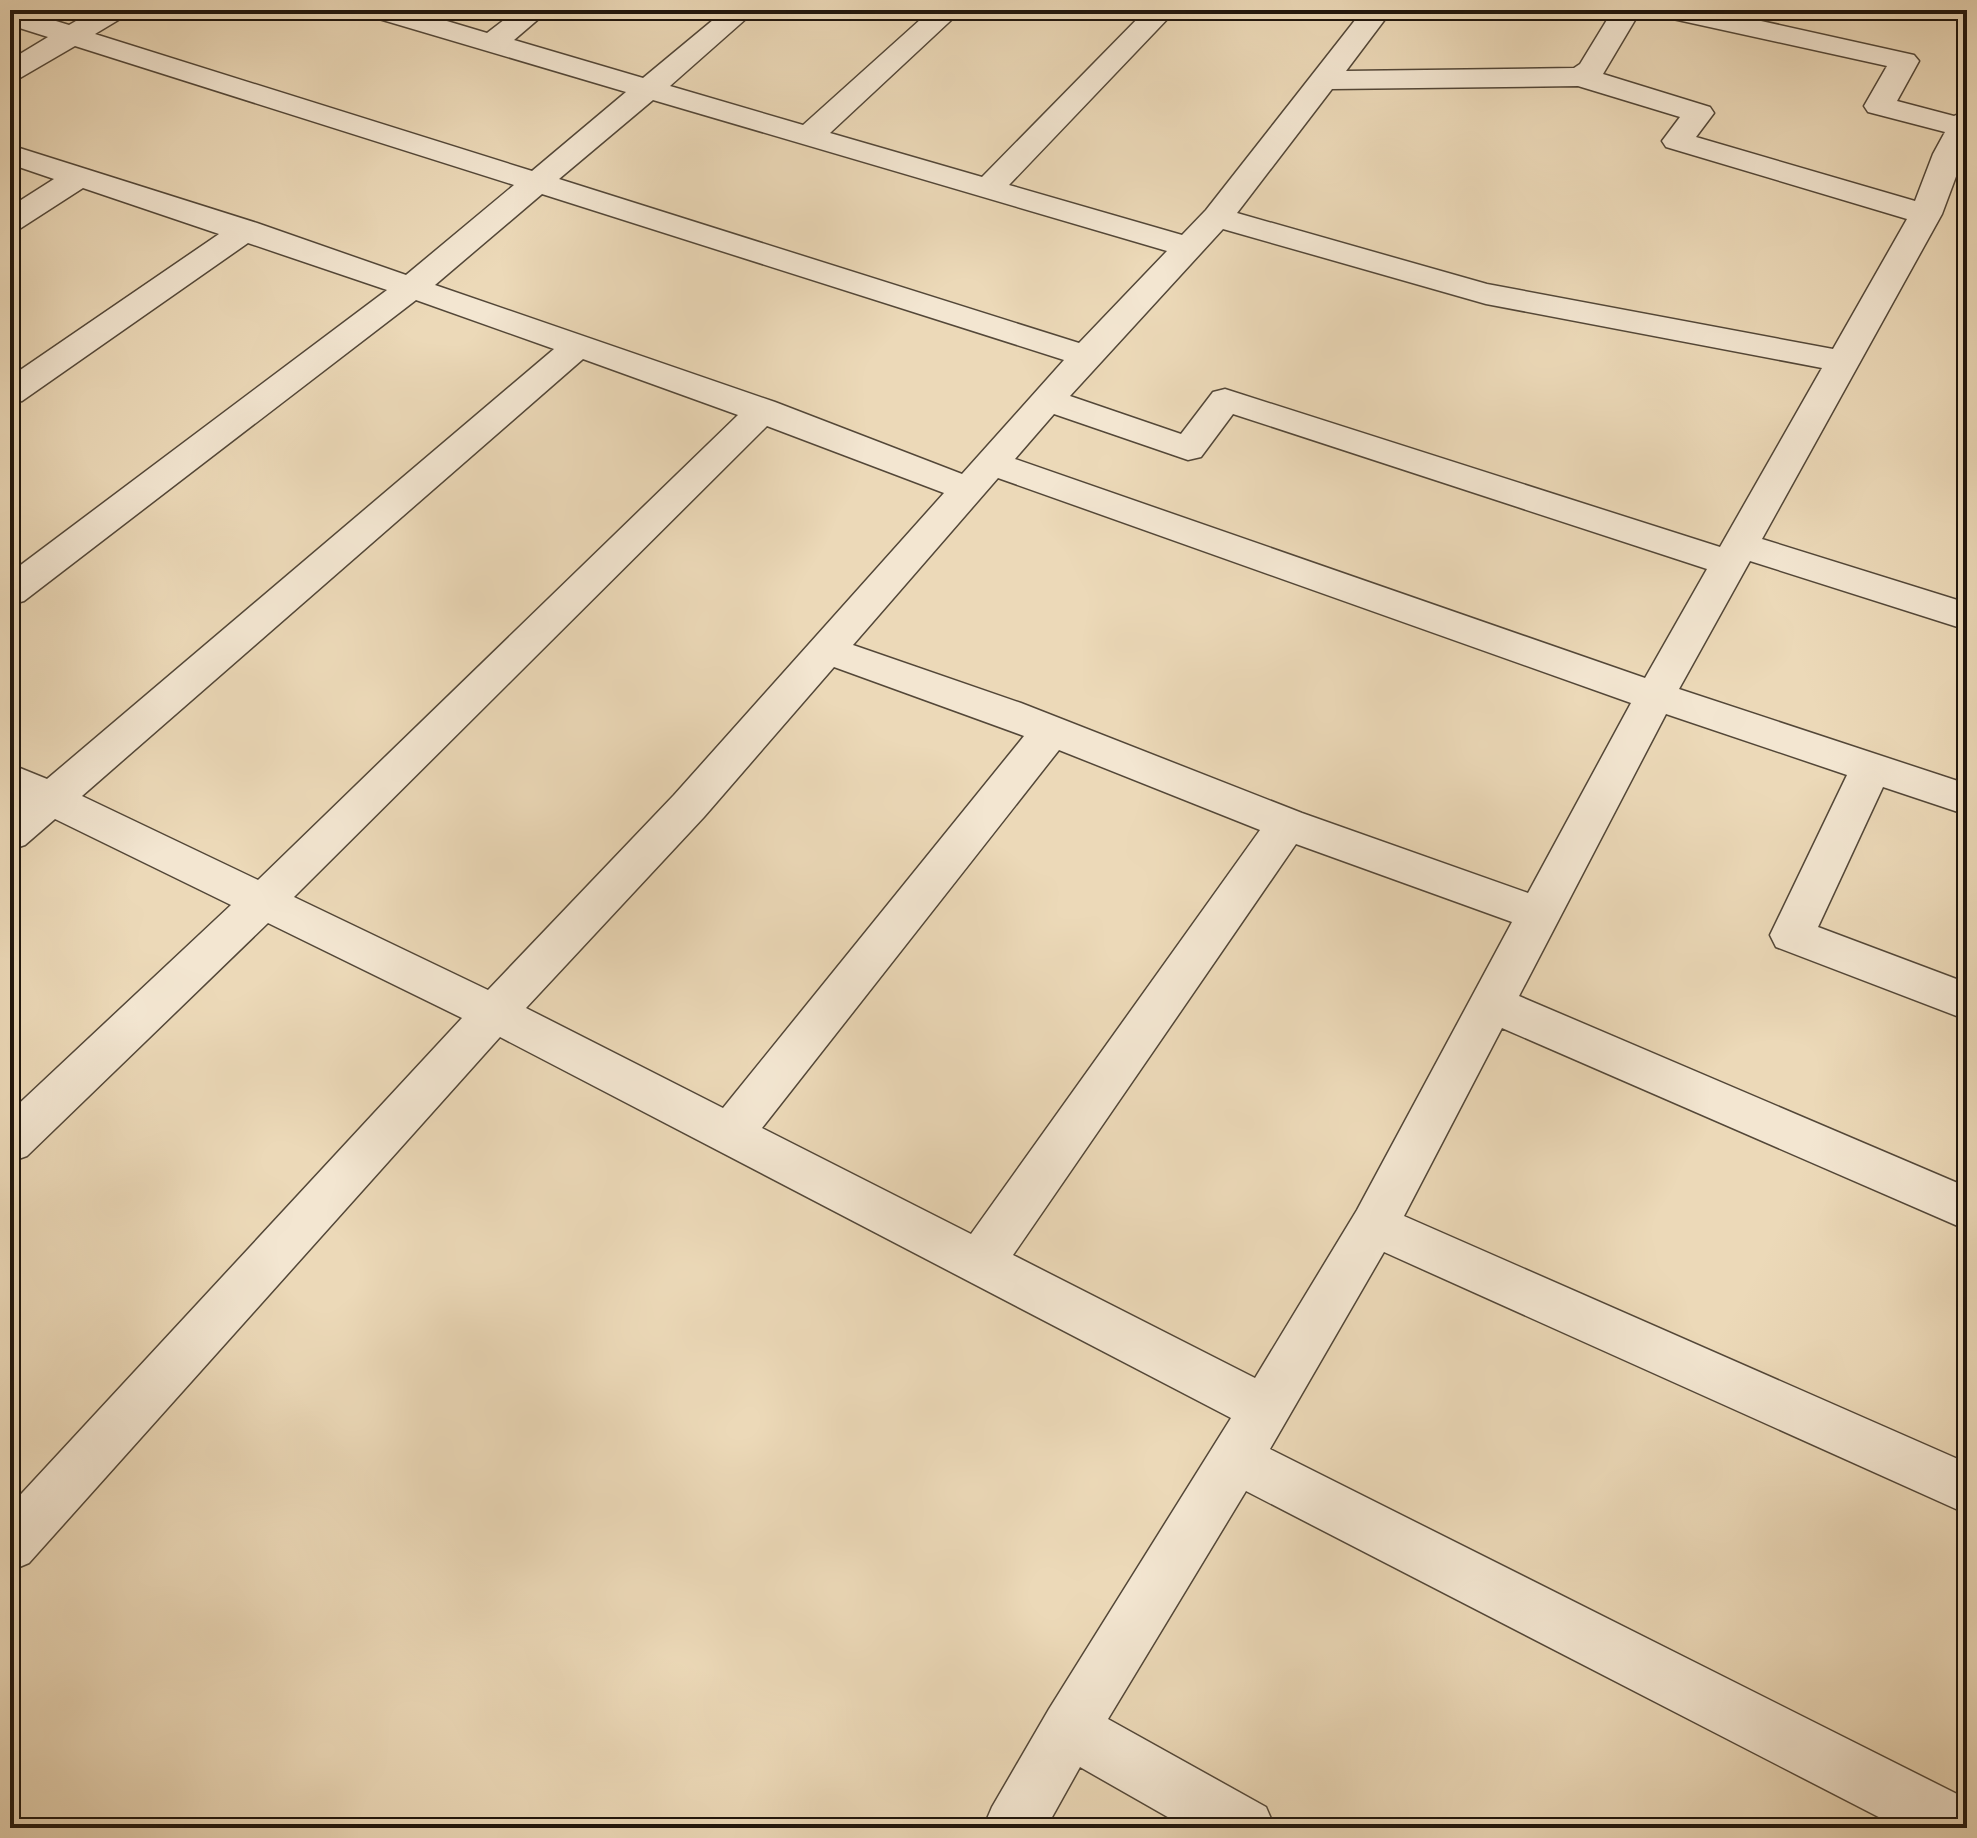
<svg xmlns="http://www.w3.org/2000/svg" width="1977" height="1838" font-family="'IM FELL Double Pica',serif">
	<rect width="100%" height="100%" fill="#ecd9b8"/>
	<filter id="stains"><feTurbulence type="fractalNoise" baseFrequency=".0025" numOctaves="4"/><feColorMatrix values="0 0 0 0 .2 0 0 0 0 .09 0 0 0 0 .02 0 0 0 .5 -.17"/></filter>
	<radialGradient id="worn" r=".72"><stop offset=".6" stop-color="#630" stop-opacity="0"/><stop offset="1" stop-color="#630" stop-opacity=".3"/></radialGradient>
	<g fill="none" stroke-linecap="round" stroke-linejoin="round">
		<defs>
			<path id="minor" d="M 10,10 L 20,10 L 69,25 L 95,10 L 129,10 L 125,16 L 95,34 L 532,171 L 626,92 L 369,16 L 365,10 L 410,10 L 487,33 L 517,10 L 549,10 L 514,40 L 643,78 L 725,10 L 756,10 L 670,86 L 803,125 L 931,10 L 962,10 L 830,133 L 982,177 L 1146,10 L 1176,10 L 1009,185 L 1182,235 L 1206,210 L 1363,10 L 1392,10 L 1346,71 L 1574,68 L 1580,64 L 1613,10 L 1641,10 L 1603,74 L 1710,107 L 1714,113 L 1696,137 L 1915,201 L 1933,154 L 1945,132 L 1868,112 L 1864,106 L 1887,66 L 1673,19 L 1663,16 L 1659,10 L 1712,10 L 1914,55 L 1919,61 L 1897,101 L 1954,116 L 1967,110 L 1967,147 L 1942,214 L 1762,539 L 1967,603 L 1967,630 L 1750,561 L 1679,689 L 1967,784 L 1967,815 L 1883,787 L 1818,927 L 1967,983 L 1967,1020 L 1776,947 L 1770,935 L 1847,775 L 1666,714 L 1519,996 L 1967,1187 L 1967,1230 L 1502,1028 L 1404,1216 L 1967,1463 L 1967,1514 L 1384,1252 L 1270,1449 L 1967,1799 L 1967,1828 L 1900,1828 L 1246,1491 L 1108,1719 L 1266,1807 L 1275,1828 L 1187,1828 L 1080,1767 L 1046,1828 L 983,1828 L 992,1807 L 1049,1709 L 1231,1418 L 500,1037 L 29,1563 L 10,1571 L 10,1506 L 462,1018 L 268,923 L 27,1156 L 10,1162 L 10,1112 L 231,905 L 55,819 L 25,845 L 10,850 L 10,810 L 20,802 L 10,797 L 10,764 L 47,779 L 554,349 L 416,300 L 24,601 L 10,605 L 10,573 L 387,290 L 248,243 L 22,401 L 10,404 L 10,377 L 219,234 L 83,188 L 21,228 L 10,231 L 10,207 L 54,179 L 10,164 L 10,145 L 257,223 L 406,275 L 514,185 L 75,46 L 20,78 L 10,81 L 10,60 L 48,37 L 10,25 ZM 1578,86 L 1680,117 L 1662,141 L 1666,147 L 1907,219 L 1833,349 L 1487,284 L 1237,213 L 1332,89 ZM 653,100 L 1167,251 L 1079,343 L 559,179 ZM 542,194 L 1064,360 L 962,474 L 775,402 L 435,285 ZM 1223,229 L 1486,304 L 1822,368 L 1720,547 L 1225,389 L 1213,392 L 1181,434 L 1070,396 ZM 583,359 L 738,415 L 258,880 L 82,796 ZM 1054,414 L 1188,460 L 1201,457 L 1233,414 L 1707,569 L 1645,678 L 1015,459 ZM 767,426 L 944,493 L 674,795 L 488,990 L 294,897 ZM 998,478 L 1631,703 L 1528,893 L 1302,813 L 1021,703 L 853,645 ZM 834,667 L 1024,736 L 723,1108 L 526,1008 L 704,817 ZM 1059,750 L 1260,830 L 971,1234 L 762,1128 ZM 1296,844 L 1512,922 L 1357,1210 L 1255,1378 L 1013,1255 Z"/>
		</defs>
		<!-- minor casing -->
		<use href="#minor" stroke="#534738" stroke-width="3"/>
		<!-- minor -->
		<use href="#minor" fill="#f3e6d1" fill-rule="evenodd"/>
	</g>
	<!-- margin -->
	<rect width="1977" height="1838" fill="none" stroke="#ecd9b8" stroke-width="40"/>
	<rect x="12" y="12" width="1953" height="1814" fill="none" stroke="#20160d" stroke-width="4"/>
	<rect x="20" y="20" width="1937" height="1798" fill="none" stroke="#20160d" stroke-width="2"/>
	<rect width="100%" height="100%" filter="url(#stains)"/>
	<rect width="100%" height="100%" fill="url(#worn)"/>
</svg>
